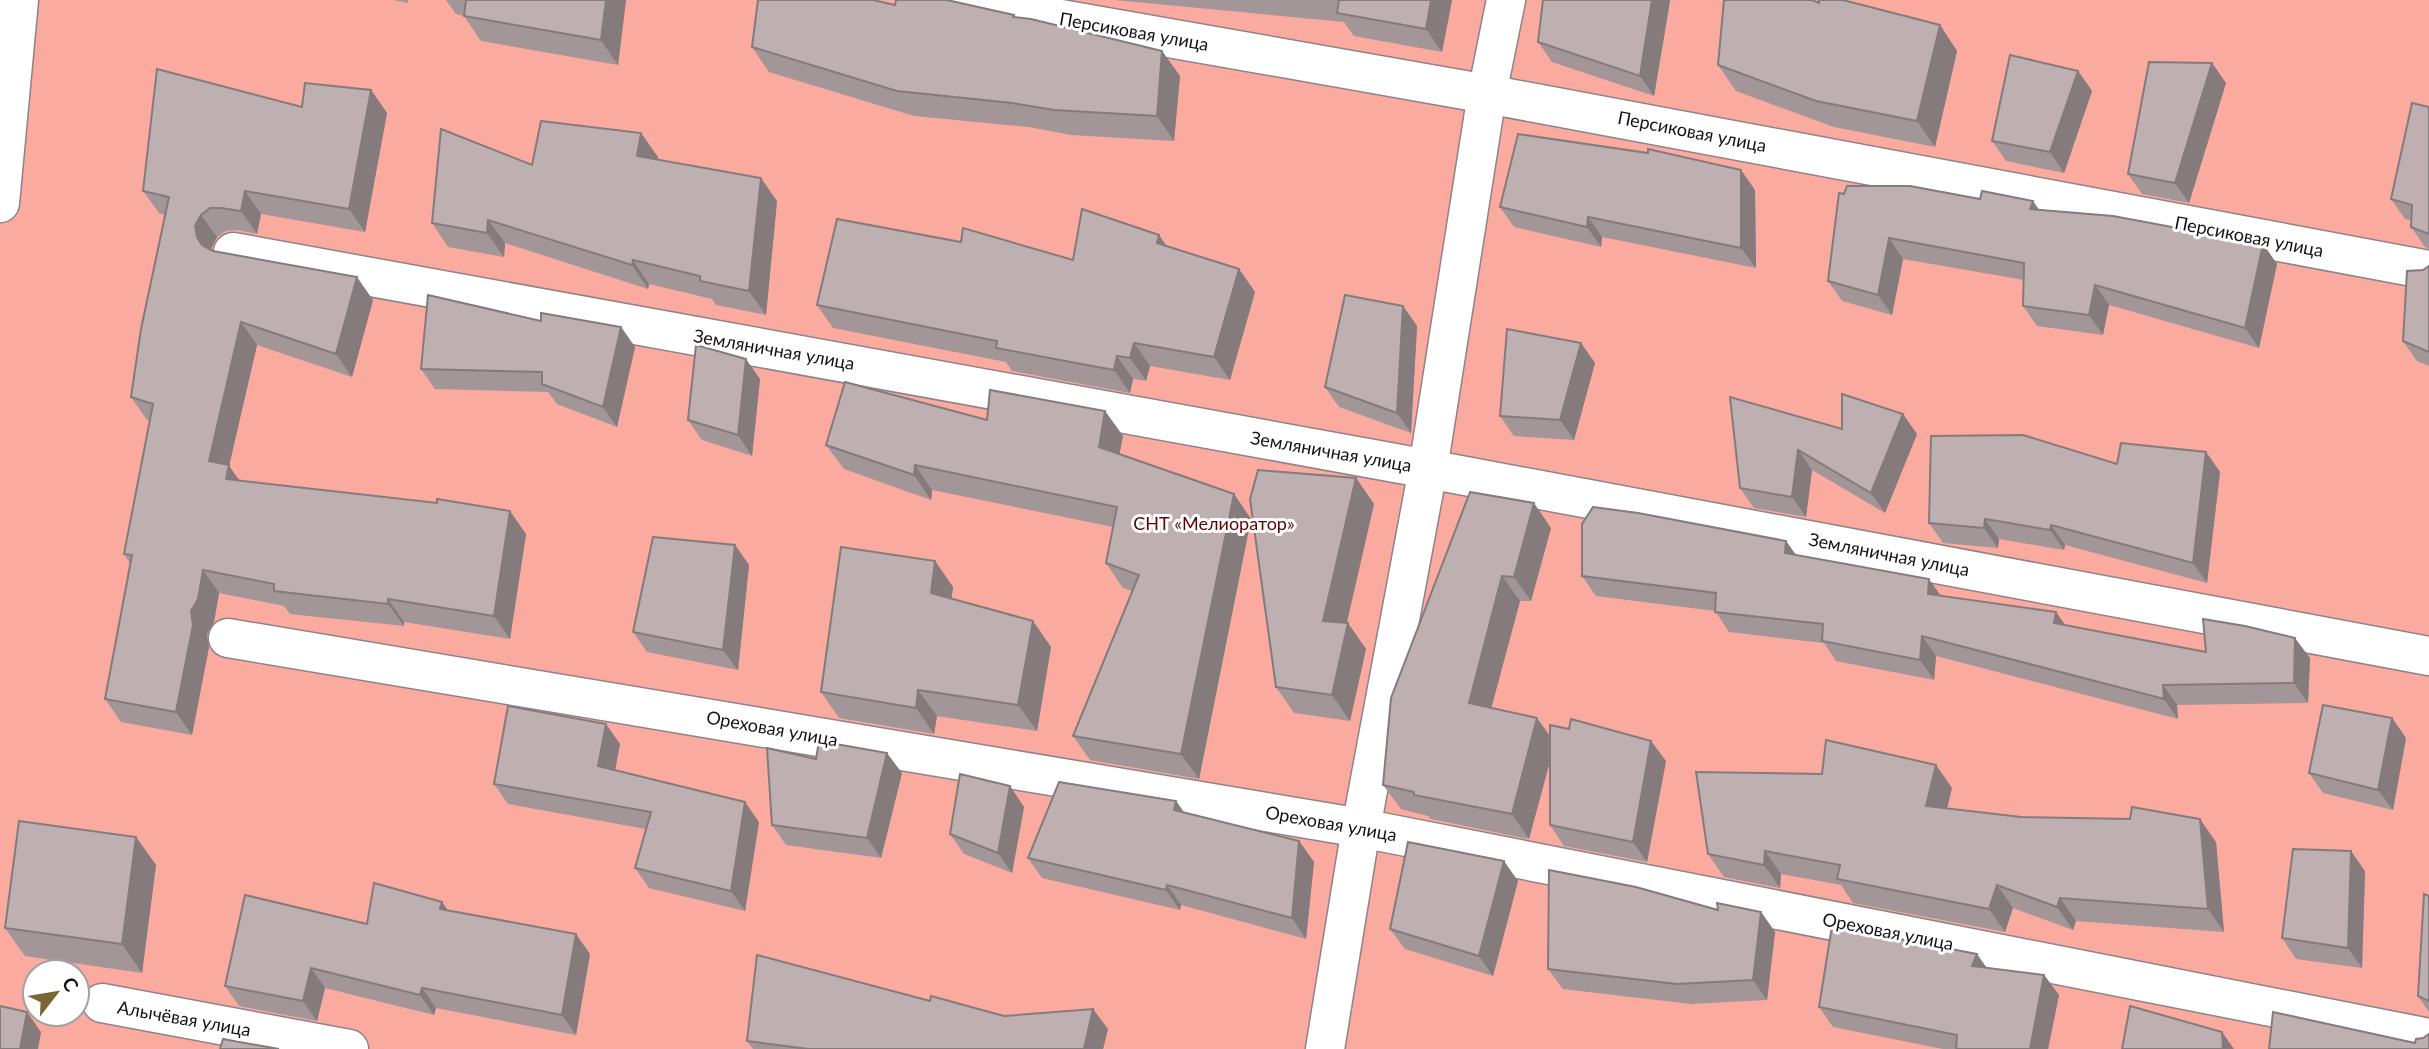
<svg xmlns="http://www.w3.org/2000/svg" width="2429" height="1049" viewBox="0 0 2429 1049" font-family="Lato,sans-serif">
<rect width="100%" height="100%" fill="#faedf3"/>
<path fill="#faaa9f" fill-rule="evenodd" d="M0,0H2429V1049H0ZM35,972H77V1014H35Z"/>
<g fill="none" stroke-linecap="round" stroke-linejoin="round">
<defs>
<g id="minor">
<path d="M953,0L1487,94L2429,270"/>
<path d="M0,203L19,0"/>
<path d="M233,252L1428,469L2429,656"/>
<path d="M228,638L1361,828L2429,1038"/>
<path d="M102,1003L349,1049"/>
<path d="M1325,1049L1361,828L1428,469L1487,94L1506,0"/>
</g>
</defs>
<use href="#minor" stroke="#8f8288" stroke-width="41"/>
<use href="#minor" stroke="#fff" stroke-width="38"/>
</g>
<g fill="#a39698">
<path d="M393,0H408V3Z"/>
<path d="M446,0H626L618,65L481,41L464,16L456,14Z"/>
<path d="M1115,0H1452L1442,52L1354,36L1344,22Z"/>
<path d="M1543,0H1669L1670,1L1654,96L1552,62L1538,42Z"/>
<path d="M1819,3L1940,25L1957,51L1935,147L1834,127L1736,91L1718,65Z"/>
<path d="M895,5L1015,18L1162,51L1180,76L1174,141L1071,135L1029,127L914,116L769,72L752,47Z"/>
<path d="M2078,71L2092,91L2064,173L2006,161L1992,141Z"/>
<path d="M2226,83L2189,203L2142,194L2128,174Z"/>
<path d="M371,90L387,113L365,232L261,214L257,234L237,230L226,231L217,237L211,249L212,250L373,300L352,377L257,345L229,466L239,481L526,534L510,639L404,622V626L290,614L284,606L219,593L214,622L207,634L209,647L192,735L121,722L105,699L130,563L124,554L150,421L147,420L131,397L165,215L159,213L143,191L302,107Z"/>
<path d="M2429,107V249L2425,247L2411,227V220L2405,219L2391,199Z"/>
<path d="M658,157L657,160L777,201L766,315L716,305L712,299L649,284L648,289L505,243L504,257L448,247L432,223L532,165Z"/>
<path d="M1755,190L1756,268L1602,237L1601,247L1514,227L1500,207Z"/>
<path d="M1844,194L2040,210L2263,244L2277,264L2259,348L2109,305L2103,335L2037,326L2023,306L2024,280L1903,259L1892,315L1842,301L1828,281Z"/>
<path d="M961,242L1073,260L1166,246L1239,269L1255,292L1230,380L1150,366L1146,381L1133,379L1130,393L1012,371L1006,362L833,328L817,305Z"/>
<path d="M2429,266V366L2417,361L2403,341L2423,270Z"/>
<path d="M1403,306L1417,326L1411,433L1339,407L1325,387Z"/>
<path d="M541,321L621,327L635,347L617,427L557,404L548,392L435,389L421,369Z"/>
<path d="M1581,343L1595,363L1574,440L1514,436L1500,416Z"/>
<path d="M760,379L752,456L702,440L688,420Z"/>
<path d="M1730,397L1842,429L1917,434L1885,513L1812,470L1806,517L1754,508L1740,488Z"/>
<path d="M1105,411L1123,436L1119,455L1234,494L1251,519L1199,779L1090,760L1073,736L1132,591L1123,588L1106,563L1113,527L932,490L931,500L844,469L826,445L987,420Z"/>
<path d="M2206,452L2220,472L2207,583L2065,545L2064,550L1999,539L1998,548L1943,543L1929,523Z"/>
<path d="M1356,478L1374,504L1347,623L1366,649L1350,721L1294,713L1276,687Z"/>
<path d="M1470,492L1551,528L1531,601H1520L1491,708L1550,736L1666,761L1647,862L1564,846L1550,825V760L1529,839L1431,819L1428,816L1401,809L1383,785Z"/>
<path d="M1786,541L1796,555L1941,596L2056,612L2065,625L2206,652L2310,658L2308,703L2177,705L2178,719L1936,656L1934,680L1836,661L1824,643L1729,632L1715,611L1596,596L1582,576Z"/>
<path d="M735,545L749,565L738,670L647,652L633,632Z"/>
<path d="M935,561L953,587L951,599L1051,647L1037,731L937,716L934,734L839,718L821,692Z"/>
<path d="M2392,718L2406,738L2393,810L2323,793L2309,773Z"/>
<path d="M620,744L615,770L759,822L745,911L649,888L635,868L646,829L508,804L494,784Z"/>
<path d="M816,759L902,773L881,858L786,845L772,825Z"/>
<path d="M1010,786L1024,807L1012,873L964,854L950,834Z"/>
<path d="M1952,788L1947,808L2216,842L2224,932L2076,921L2073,930L2013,908L2005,932L1853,903L1841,885L1781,874L1780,888L1724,877L1708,854Z"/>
<path d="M1176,801L1184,812L1299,841L1314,862L1306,939L1181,905L1180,910L1042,878L1028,858Z"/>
<path d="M136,837L156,865L142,973L25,956L5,928Z"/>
<path d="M2365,871L2362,968L2296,959L2282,938Z"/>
<path d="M1518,881L1493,976L1405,949L1390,929Z"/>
<path d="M2429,896V1012L2418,996Z"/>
<path d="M442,902L447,910L590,954L576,1035L436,1008L434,1015L325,988L317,1021L239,1006L225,986L367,924Z"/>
<path d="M1718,910L1761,912L1775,932L1767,1000L1691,1004L1563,989L1548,969Z"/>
<path d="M1977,954L1986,968L2044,975L2059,995L2048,1049H1943L1833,1027L1819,1007Z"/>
<path d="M930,1001L1004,1016L1108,1029L1103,1049H753L747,1041Z"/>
</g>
<g fill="#857a7c">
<path d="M606,0H626L618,65L601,40Z"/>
<path d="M1431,0H1452L1442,52L1426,29Z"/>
<path d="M1652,0H1669L1670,1L1654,96L1640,76Z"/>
<path d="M1940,25L1957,51L1935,147L1917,121Z"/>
<path d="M1162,51L1180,76L1174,141L1157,116Z"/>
<path d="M2212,63L2226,83L2189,203L2175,183Z"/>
<path d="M2078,71L2092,91L2064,173L2050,152Z"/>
<path d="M371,90L387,113L365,232L349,209Z"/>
<path d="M641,133L658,157L654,180L637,156Z"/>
<path d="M1741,170L1755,190L1756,268L1741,248Z"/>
<path d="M761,178L777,201L766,315L749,291Z"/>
<path d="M245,191L261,214L257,234L241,211Z"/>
<path d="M2033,201L2047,221L2030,209Z"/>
<path d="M201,215L217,237L211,249L213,260L197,237L195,226Z"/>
<path d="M1588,217L1602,237L1601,247L1587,227Z"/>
<path d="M488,220L505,243L504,257L487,233Z"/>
<path d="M1159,235L1175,258L1157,243Z"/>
<path d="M1889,238L1903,259L1892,315L1878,295Z"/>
<path d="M2263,244L2277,264L2259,348L2245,328Z"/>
<path d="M633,260L649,284L648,289L632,265Z"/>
<path d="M1239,269L1255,292L1230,380L1214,357Z"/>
<path d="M357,277L373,300L352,377L336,354Z"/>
<path d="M2095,285L2109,305L2103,335L2089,315Z"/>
<path d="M1403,306L1417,326L1411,433L1397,413Z"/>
<path d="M241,322L257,345L229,466L245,488L242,502L209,461Z"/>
<path d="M621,327L635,347L617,427L603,407Z"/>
<path d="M1134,343L1150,366L1146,381L1130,358Z"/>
<path d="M1581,343L1595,363L1574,440L1560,420Z"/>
<path d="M1117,356L1133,379L1130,393L1114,370Z"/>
<path d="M746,359L760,379L752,456L738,435Z"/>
<path d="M1105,411L1123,436L1116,472L1099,447Z"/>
<path d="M1903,414L1917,434L1885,513L1871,493Z"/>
<path d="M1798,450L1812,470L1806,517L1792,497Z"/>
<path d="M2206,452L2220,472L2207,583L2193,563Z"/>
<path d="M915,465L932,490L931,500L914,475Z"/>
<path d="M1356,478L1374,504L1341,647L1323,621Z"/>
<path d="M1234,494L1251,519L1199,779L1181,754Z"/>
<path d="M1534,503L1551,528L1531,601L1514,577Z"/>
<path d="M510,511L526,534L510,639L494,616Z"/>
<path d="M1985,519L1999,539L1998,548L1984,528Z"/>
<path d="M2051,525L2065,545L2064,550L2050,530Z"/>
<path d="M1786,541L1800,561L1785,553Z"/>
<path d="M735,545L749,565L738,670L723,650Z"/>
<path d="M935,561L953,587L949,619L931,593Z"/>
<path d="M203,570L219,593L214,622L207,634L209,647L192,735L176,712L191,611Z"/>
<path d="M1502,576L1520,601L1486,728L1469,703Z"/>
<path d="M1929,579L1943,599L1928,594Z"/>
<path d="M388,599L404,622V626L388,604Z"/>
<path d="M2056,612L2070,632L2054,623Z"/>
<path d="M1033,621L1051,647L1037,731L1018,705Z"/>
<path d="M1348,623L1366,649L1350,721L1332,695Z"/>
<path d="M1922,636L1936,656L1934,680L1920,660Z"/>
<path d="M2295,638L2310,658L2308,703L2294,683Z"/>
<path d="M2163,685L2177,705L2178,719L2164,699Z"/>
<path d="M918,690L937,716L934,734L916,708Z"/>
<path d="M1537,718L1555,743L1529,839L1512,814Z"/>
<path d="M2392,718L2406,738L2393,810L2378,790Z"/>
<path d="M606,724L620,744L612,786L598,766Z"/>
<path d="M1651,741L1666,761L1647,862L1633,842Z"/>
<path d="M887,753L902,773L881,858L867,838Z"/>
<path d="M1936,765L1952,788L1942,829L1926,806Z"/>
<path d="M1010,786L1024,807L1012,873L998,853Z"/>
<path d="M1176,801L1190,822L1174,810Z"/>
<path d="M745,802L759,822L745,911L731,891Z"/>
<path d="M2200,819L2216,842L2224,932L2208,909Z"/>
<path d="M136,837L156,865L142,973L122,944Z"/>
<path d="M1299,841L1314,862L1306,939L1292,918Z"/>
<path d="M1765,851L1781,874L1780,888L1764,865Z"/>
<path d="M2351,851L2365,871L2362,968L2348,948Z"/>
<path d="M1504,861L1518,881L1493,976L1479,956Z"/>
<path d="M1167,885L1181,905L1180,910L1166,890Z"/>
<path d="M1997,885L2013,908L2005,932L1989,909Z"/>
<path d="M2060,898L2076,921L2073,930L2057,907Z"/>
<path d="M442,902L456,922L440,909Z"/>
<path d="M1761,912L1775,932L1767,1000L1753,980Z"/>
<path d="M576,934L590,954L576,1035L562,1015Z"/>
<path d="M1977,954L1991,974L1972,966Z"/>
<path d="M311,968L325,988L317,1021L303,1001Z"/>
<path d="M2044,975L2059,995L2048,1049H2030Z"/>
<path d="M422,988L436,1008L434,1015L420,995Z"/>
<path d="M1093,1009L1108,1029L1103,1049H1084Z"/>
<path d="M27,1012L41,1032L38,1049H20Z"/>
<path d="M2222,1032L2234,1049H2223Z"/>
</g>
<g fill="#beafb1" stroke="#857a7c" stroke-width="2">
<path d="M466,0H606L601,40L464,16Z"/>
<path d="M758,0H873L895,5L896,0H947L1014,15L1013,17L1031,19L1162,51L1157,116L1054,110L1012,103L897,91L752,47Z"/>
<path d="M1339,0H1431L1426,29L1337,13Z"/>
<path d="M1543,0H1652L1640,76L1538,42Z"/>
<path d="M1724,0H1812L1819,3V0H1843L1940,25L1917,121L1816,101L1718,65Z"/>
<path d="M2010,55L2078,71L2050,152L1992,141Z"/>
<path d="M2149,62L2212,63L2175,183L2128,174Z"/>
<path d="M157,69L302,107L305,83L371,90L349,209L245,191L241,211L221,208H210L201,215L195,226L197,237L202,245L213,251L357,277L336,354L241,322L209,461L229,465L226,479L437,503V499L510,511L494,616L388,599V604L274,591V584L203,570L198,599L191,611L193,625L176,712L105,699L132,555L124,554L153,404L131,397L141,329L169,197L143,191Z"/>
<path d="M2412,103L2429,107V234L2411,227L2412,205L2391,199Z"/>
<path d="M541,121L641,133L637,156L761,178L749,291L700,281V276L633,260L632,265L488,220L487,233L432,223L441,129L532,165Z"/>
<path d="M1518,134L1648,153V149L1741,170V248L1588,217L1587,227L1500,207Z"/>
<path d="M1847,186H1910L1980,199L1982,191L2033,201L2030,209L2113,216L2263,244L2245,328L2095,285L2089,315L2023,306L2024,263L1889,238L1878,295L1828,281L1839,193L1844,194Z"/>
<path d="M1082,209L1159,235L1157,243L1239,269L1214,357L1134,343L1130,358L1117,356L1114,370L996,348L997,341L817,305L837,219L961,242L963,228L1073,260Z"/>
<path d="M2429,266V352L2403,341L2407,271L2423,270Z"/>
<path d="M428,295L541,321V313L621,327L603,407L542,384V372L421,369Z"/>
<path d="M1345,295L1403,306L1397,413L1325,387Z"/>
<path d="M1507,329L1581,343L1560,420L1500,416Z"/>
<path d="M696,345L746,359L738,435L688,420Z"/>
<path d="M845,382L987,420L990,390L1105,411L1099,447L1234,494L1181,754L1073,736L1139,575L1106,563L1117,507L915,465L914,475L826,445Z"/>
<path d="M1842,394L1903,414L1871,493L1798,450L1792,497L1740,488L1730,397L1842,429Z"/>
<path d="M2023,435L2117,464L2121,443L2206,452L2193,563L2051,525L2050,530L1985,519L1984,528L1929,523L1931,436Z"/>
<path d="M1258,470L1356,478L1323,621L1348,623L1332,695L1276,687L1250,499Z"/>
<path d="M1470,492L1534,503L1514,577L1502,576L1469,703L1537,718L1512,814L1414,795V792L1383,785L1391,698Z"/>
<path d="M1593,507L1638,513L1786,541L1785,553L1929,579L1928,594L2056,612L2054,623L2206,652L2203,619L2245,626L2295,638L2294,683L2163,685L2164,699L1922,636L1920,660L1822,641L1823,624L1715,612L1716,593L1582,576V524Z"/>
<path d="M653,537L735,545L723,650L633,632Z"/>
<path d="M841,547L935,561L931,593L1033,621L1018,705L918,690L916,708L821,692Z"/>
<path d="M2323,705L2392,718L2378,790L2309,773Z"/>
<path d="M508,706L606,724L598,766L745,802L731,891L635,868L651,812L494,784Z"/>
<path d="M1571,719L1651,741L1633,842L1550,825V725L1569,729Z"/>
<path d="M1826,740L1936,765L1926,806L2021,817L2130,819L2132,807L2200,819L2208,909L2060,898L2057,907L1997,885L1989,909L1837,879L1840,865L1765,851L1764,865L1708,854L1696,772L1822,774Z"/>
<path d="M819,741L887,753L867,838L772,825L767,748L816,759Z"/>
<path d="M960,774L1010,786L998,853L950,834Z"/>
<path d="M1059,782L1176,801L1174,810L1299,841L1292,918L1167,885L1166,890L1028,858Z"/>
<path d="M19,821L136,837L122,944L5,928Z"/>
<path d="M1408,842L1504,861L1479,956L1390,929Z"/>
<path d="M2293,849L2351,851L2348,948L2282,938Z"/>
<path d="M1549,870L1636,887L1718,910L1717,903L1761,912L1753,980L1677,984L1548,969Z"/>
<path d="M374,883L442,902L440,909L576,934L562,1015L422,988L420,995L311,968L303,1001L225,986L245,895L367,924Z"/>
<path d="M2424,894L2429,896V1001L2418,996Z"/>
<path d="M1832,926L1977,954L1972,966L2044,975L2030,1049H1956L1957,1035L1819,1007Z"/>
<path d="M757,955L930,1001L931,996L1004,1016L1093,1009L1084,1049H808L747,1041Z"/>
<path d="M0,1006L27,1012L20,1049H0Z"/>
<path d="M2130,1006L2222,1032L2223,1049H2122Z"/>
<path d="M2273,1012L2415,1043L2416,1039L2423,1038L2429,1034V1049H2269Z"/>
<path d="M223,1039L279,1049H220Z"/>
</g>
<g text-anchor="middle" stroke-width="6" stroke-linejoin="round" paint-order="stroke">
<g font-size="18" fill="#161214" stroke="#fff">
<text transform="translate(1134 32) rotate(10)" y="6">Персиковая улица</text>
<text transform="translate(1692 132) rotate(11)" y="6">Персиковая улица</text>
<text transform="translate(2249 237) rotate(11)" y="6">Персиковая улица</text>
<text transform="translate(774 350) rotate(10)" y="6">Земляничная улица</text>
<text transform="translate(1331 452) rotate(10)" y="6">Земляничная улица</text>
<text transform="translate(1889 555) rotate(11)" y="6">Земляничная улица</text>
<text transform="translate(772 729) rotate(10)" y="6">Ореховая улица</text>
<text transform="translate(1331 824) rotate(10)" y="6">Ореховая улица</text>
<text transform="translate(1888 932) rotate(11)" y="6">Ореховая улица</text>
<text transform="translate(184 1019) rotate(10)" y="6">Алычёвая улица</text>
</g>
<g font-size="18" fill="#5e0203" stroke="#fff">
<text x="1214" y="530">СНТ «Мелиоратор»</text>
</g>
</g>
<g transform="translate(56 993) rotate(59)"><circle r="33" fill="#ffffff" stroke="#a2a0a1" stroke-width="2"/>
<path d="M0-5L12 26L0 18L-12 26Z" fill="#786735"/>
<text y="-10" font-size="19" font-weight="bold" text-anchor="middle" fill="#161214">С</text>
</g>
</svg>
